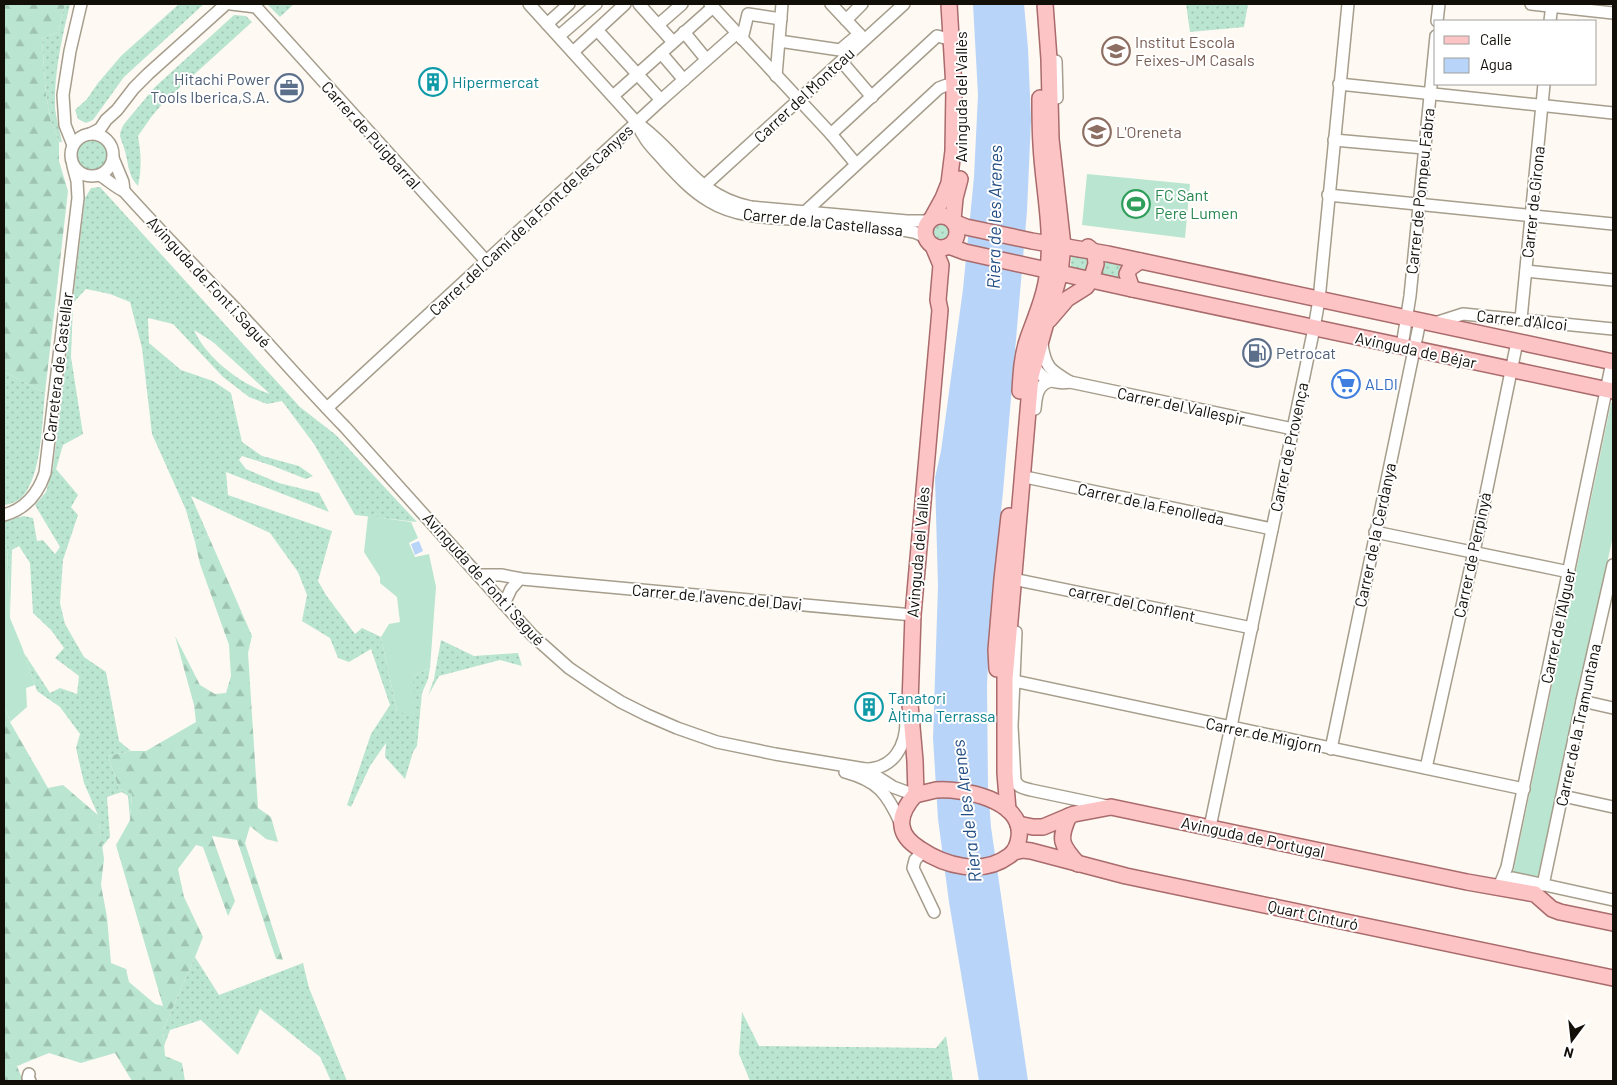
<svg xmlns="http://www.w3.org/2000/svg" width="1617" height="1085" viewBox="0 0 1617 1085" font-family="Barlow,sans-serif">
<defs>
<pattern id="grass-dots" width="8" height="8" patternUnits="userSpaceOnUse" patternTransform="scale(1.25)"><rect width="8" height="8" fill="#bae5d0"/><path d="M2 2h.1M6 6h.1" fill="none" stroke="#9fc3b1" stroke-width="1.8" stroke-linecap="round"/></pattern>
<pattern id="forest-firs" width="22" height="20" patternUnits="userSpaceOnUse" patternTransform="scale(1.25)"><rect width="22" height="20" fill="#bae5d0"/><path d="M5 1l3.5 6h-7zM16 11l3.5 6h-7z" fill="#9fc3b1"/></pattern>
</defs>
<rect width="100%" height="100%" fill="#fefaf3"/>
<g fill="url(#grass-dots)" fill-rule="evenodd">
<path d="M65,4H70C62,38 54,72 55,107C56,119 60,131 62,142H59L51,121L46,95L42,39L58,32Z"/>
<path d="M179,4H204L124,77L93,120L86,123L78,119L75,110L87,99L98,83L121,56Z"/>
<path d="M267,4H294L280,17Z"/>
<path d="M1186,4H1248L1244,27L1190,32Z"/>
<path d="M234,15L246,16L252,22L165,101L152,116L138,136C141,153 142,169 138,186C127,175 129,162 124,148C123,144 121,140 120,136C120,131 122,128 124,124L155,87Z"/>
<circle cx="92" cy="155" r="16"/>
<path d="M100,187L300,407L336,435L417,522L355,515L314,444L282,401L267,404L249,397L223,377L173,324L148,318L149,343L181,370L213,381L231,393L242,442L262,456L299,466L313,476L306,479L273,466L242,456L239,460L246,469L279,483L319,493L329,512L226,472L228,495L332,531L318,581L326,595L355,634L362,628L381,637L397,712L413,676L430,668L428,679L422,693L417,746L413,752L405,779L385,757L386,743L370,766L351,807L347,805L371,734L390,705L371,649L349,662L338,658L330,638L302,621L307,595L298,572L270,533L191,496L208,535L195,542L186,510L152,434L142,348L130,302L110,294L86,289L73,303L71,357L83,434L63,445L56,469L78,495L71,507L78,515L63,560L60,603L65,624L84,657L106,672L119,741L131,751L108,756L119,789L132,794L130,820L128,796L122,792L107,797L110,837L102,847L98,815L84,783L76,748L80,734L60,707L37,691L24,653L50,693L60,688L77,694L79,676L55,658L64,648L51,630L33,613L30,563L19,546L12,550L10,618L7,547L4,545V521L24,516L33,518L37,541L43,540L55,554L60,547L35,505L46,492L53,468L85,198L91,188ZM194,330L213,342L270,394C241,384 207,359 194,330Z"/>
<circle cx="941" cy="231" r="12"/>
<path d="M1072,253L1086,255L1091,260L1087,273L1070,271Z"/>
<path d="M1102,259L1129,264L1124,284L1097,277Z"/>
<path d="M4,372L45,393C42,421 42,468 26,492C21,500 13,504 4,505Z"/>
<path d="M441,640L474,656L518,653L522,666L500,660L439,676L428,696L434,679Z"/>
<path d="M195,957L219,995L303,963L309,988L347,1081H331L320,1057L260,1009L238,1055L201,1020L170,1030L164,1046L163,1030Z"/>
<path d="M742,1012L759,1046L936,1048L946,1036L953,1081H750L739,1054Z"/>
</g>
<g fill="url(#forest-firs)">
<path d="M4,4H65L58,32L42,39L46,95L51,121L59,142V161L68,191L45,393L4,372Z"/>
<path d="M208,535L252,636L248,653L258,808L271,817L278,842L266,839L250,826L245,843L283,960L276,959L237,840L212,836L235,901L228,916L203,847L196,845L178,869L184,897L203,937L195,957L163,1030L165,1056L182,1063L185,1081H132L115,1053L81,1063L49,1053L17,1066L23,1081H4V704L10,722L48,788L63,785L98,815L104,859L101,885L107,917L111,963L126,969L129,982L155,1004L163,1006L116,845L130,820L132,794L119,789L108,756L131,751H146L196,722L194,705L175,636L200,685L215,694L226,693L231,676L229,645L200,564L195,542Z"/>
</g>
<g fill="#bae5d0">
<path d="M1087,174L1190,184L1185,238L1082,225Z"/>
<path d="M1611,403L1613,404V536L1539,879L1513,873Z"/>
<path d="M368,516L411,522L418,538L409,543L415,557L429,554L436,587L430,668L413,676L414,715L397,712L381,637L389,624L400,622L397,597L380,583V577L364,552Z"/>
<path d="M4,545L7,547L10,618L22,647L35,685L26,688L27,707L10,722L4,704Z"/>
</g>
<g fill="#b8d4f8">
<path d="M973,4H1024L1028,48L1031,120L1027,211L1003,492L991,607L987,685L988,788L991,827L1028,1081H979L949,902L938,819L933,738L938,586L935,478L941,451L963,289L974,177L978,95Z"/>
<path d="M419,541L423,551L415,555L411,544Z"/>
</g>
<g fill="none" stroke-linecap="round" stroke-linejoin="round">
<defs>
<g id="minor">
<path d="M231,4L256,7L487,262"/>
<path d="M529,4L637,123C679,152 695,196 751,207L907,221H929"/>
<path d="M639,4L673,42"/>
<path d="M710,4L831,134L856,164"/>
<path d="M831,4L864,39"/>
<path d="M1531,4L1613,13"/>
<path d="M846,20L862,4"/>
<path d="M1437,21L1439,4"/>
<path d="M1550,21L1552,4"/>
<path d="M547,24L569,4"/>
<path d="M658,25L682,4"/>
<path d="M597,30L661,100"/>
<path d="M684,32L706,59"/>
<path d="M559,36L596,4"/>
<path d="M742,39L748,14L781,19"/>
<path d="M779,41L840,50L859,34"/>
<path d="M573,52L625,4"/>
<path d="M661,53L684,80"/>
<path d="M1056,61L1057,98"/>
<path d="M842,62L872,97"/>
<path d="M776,76L782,4"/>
<path d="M1339,84L1613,113"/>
<path d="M613,96L713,7"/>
<path d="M637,123C644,141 654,149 666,163C679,177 692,191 709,201C738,219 776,218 809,220"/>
<circle cx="92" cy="155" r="21"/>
<path d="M90,134L100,129L106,120L117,110L134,88L148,74L226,4"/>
<path d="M831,134L937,36L945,38"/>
<path d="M1334,140L1424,148"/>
<path d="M73,145L65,125L63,95L70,51L81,4"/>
<path d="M113,158L123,182L124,191"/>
<path d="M100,175C108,180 115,187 124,191C159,230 195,267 231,304C270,345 306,387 345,427L532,635L569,668L597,687L621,702L647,715L677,728L717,742L775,754L865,769C894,769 906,746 906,721"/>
<path d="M704,186L904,4"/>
<path d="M1328,195L1613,224"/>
<path d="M805,212L939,88L947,85"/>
<path d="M880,226L914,232L926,237"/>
<path d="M1526,271L1613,280"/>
<path d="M1521,319L1544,84"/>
<path d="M1435,323L1463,314L1613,329"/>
<path d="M1042,344C1045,367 1050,370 1070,382"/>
<path d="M1402,346L1410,296L1436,36"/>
<path d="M1033,360C1036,377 1053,385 1070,382L1293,429"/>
<path d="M327,408L661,100L737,33"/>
<path d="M1035,409C1036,397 1037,384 1051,381"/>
<path d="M1030,478L1272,529"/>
<path d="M4,515C26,509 38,494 45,473L78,198L77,181L73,166"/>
<path d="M1375,532L1569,572"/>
<path d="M478,575H501L522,579L913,615"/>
<path d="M1013,579L1252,628"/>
<path d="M504,604L511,589L517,582"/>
<path d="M1016,632L1012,726L1015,780C1018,788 1024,788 1031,790L1107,806"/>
<path d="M1005,679L1524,789"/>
<path d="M1582,701L1613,708"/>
<path d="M1331,749L1420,321"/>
<path d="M1426,768L1474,552L1517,342"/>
<path d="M865,769L893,787L915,795"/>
<path d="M845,772C878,781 887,793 901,824"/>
<path d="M1563,796L1613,807"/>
<path d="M1210,827L1314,328L1319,300L1348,4"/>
<path d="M923,851L915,860L913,868L934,912"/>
<path d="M1501,882L1513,878L1613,900"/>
<path d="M1543,885L1582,701L1613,565"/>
<path d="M1496,888L1501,882L1507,867L1612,362"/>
<path d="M29,1074L28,1078L30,1081"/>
</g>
<g id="major">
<circle cx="941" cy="232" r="16"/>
<path d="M932,218L943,198L949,183L953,151L954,88L949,4"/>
<path d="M953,220L955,198L960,179"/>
<path d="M956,223L966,227L1032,241L1108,254L1613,362"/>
<path d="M949,246L965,252L1132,289L1613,391"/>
<path d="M1132,289L1127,274L1130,268L1140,261"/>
<path d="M1049,320L1067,299L1086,287L1091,280L1096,264L1095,253L1088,247"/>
<path d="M1020,391C1021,373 1022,355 1028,338C1036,316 1046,293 1048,269C1053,227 1043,186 1041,144C1040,129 1040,113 1040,98"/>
<path d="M997,669L996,650L1002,579L1009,516"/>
<path d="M936,790C963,788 1024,800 1019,837C1018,845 1016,851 1009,856C982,876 945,866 920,849C912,844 903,836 902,826C900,815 908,803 915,795Z"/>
<path d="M916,795L915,761L910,704L913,615L940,310L938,300L941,265L933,246"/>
<path d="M1008,810L1005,773V679L1031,376L1060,273L1063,246L1051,139L1049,59L1045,4"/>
<path d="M1069,816C1058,840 1061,845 1078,864"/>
<path d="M1018,824L1033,827H1043L1074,814L1111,807L1467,882L1535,894L1552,909L1560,912L1613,923"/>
<path d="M1014,852L1023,850L1031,851L1126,876L1613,978"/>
</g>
</defs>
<use href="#minor" stroke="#a69d8c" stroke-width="14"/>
<use href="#major" stroke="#a96b6b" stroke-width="18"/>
<use href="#minor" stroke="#fff" stroke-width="11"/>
<use href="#major" stroke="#fdc4c6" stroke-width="15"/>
</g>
<defs>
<symbol id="school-ring" viewBox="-11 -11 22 22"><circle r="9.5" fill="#fff" stroke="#8d6e63" stroke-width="1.5"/><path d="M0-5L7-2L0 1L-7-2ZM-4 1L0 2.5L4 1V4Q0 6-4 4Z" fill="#8d6e63"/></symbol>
<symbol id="building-ring" viewBox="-11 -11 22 22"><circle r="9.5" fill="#fff" stroke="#0f9aa8" stroke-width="1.5"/><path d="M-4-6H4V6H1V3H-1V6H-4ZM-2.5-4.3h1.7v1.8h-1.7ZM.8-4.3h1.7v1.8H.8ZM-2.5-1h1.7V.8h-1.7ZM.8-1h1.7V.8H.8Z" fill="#0f9aa8"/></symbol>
<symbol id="office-ring" viewBox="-11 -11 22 22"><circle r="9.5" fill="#fff" stroke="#5c6f8a" stroke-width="1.5"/><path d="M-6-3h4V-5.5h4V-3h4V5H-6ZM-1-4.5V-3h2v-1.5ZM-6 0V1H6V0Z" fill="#5c6f8a"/></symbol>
<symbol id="stadium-ring" viewBox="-11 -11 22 22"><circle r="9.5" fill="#fff" stroke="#2e9e5b" stroke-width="1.5"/><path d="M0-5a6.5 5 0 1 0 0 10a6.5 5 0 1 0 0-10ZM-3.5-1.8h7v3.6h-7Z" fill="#2e9e5b"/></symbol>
<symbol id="fuel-ring" viewBox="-11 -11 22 22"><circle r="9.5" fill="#fff" stroke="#5c6f8a" stroke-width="1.5"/><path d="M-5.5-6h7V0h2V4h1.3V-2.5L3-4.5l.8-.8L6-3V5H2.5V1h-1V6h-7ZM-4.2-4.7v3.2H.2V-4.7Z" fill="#5c6f8a"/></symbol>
<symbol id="supermarket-ring" viewBox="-11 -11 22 22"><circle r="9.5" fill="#fff" stroke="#3f7fe0" stroke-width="1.5"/><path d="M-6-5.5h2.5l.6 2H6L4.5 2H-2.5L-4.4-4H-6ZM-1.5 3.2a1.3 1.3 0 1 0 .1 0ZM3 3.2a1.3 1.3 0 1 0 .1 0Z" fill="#3f7fe0"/></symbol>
</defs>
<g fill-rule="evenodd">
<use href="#school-ring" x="1100" y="35" width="32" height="32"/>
<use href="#building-ring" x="417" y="66" width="32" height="32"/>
<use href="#office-ring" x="273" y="72" width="32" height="32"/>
<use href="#school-ring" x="1081" y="116" width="32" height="32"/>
<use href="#stadium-ring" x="1120" y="188" width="32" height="32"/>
<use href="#fuel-ring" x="1241" y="337" width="32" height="32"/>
<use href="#supermarket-ring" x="1330" y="368" width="32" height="32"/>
<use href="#building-ring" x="853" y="691" width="32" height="32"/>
</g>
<g text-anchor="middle" stroke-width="4" stroke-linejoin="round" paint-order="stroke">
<g font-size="16" fill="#785e54" stroke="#fff" text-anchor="start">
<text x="1135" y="48">Institut Escola<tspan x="1135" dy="18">Feixes-JM Casals</tspan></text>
<text x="1116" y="138">L'Oreneta</text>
</g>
<g font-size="16" fill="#4e5e75" stroke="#fff" text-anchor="end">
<text x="270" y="85">Hitachi Power<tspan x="270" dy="18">Tools Iberica,S.A.</tspan></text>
<text x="1276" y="359" text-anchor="start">Petrocat</text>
</g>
<g font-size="16" fill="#0d838f" stroke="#fff" text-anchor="start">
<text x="452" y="88">Hipermercat</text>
<text x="888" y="704">Tanatori<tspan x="888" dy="18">Àltima Terrassa</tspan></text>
</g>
<g font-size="16" fill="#120f09" stroke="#fff">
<text transform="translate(804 95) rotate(-43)" y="6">Carrer del Montcau</text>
<text transform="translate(961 97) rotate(-90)" y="6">Avinguda del Vallès</text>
<text transform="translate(371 135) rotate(48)" y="6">Carrer de Puigbarral</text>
<text transform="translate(1420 191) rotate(-84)" y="6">Carrer de Pompeu Fabra</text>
<text transform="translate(1533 202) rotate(-84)" y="6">Carrer de Girona</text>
<text transform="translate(531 220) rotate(-43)" y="6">Carrer del Camí de la Font de les Canyes</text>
<text transform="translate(823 222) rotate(6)" y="6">Carrer de la Castellassa</text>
<text transform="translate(209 282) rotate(47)" y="6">Avinguda de Font i Sagué</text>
<text transform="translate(1522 320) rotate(6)" y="6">Carrer d'Alcoi</text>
<text transform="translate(1416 350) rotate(12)" y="6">Avinguda de Béjar</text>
<text transform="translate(58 367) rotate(-83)" y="6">Carretera de Castellar</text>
<text transform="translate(1181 406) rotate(12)" y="6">Carrer del Vallespir</text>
<text transform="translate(1289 447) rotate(-78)" y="6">Carrer de Provença</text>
<text transform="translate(1151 504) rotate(12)" y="6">Carrer de la Fenolleda</text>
<text transform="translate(1375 535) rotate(-78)" y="6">Carrer de la Cerdanya</text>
<text transform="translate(918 552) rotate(-85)" y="6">Avinguda del Vallès</text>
<text transform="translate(1472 555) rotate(-78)" y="6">Carrer de Perpinyà</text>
<text transform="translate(484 579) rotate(48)" y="6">Avinguda de Font i Sagué</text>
<text transform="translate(717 597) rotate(5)" y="6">Carrer de l'avenc del Davi</text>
<text transform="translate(1132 603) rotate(12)" y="6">carrer del Conflent</text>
<text transform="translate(1558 626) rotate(-78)" y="6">Carrer de l'Alguer</text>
<text transform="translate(1578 725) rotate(-78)" y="6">Carrer de la Tramuntana</text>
<text transform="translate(1264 735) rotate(12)" y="6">Carrer de Migjorn</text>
<text transform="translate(1253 837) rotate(12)" y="6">Avinguda de Portugal</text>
<text transform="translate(1313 915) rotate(12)" y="6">Quart Cinturó</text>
</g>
<g font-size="16" fill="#27864d" stroke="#fff" text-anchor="start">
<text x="1155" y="201">FC Sant<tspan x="1155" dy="18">Pere Lumen</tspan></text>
</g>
<g font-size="16" fill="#366cbe" stroke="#fff" text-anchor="start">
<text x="1365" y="390">ALDI</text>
</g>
<g font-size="18" font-style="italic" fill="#234e84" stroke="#fff">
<text transform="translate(995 217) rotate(-89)" y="6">Riera de les Arenes</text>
<text transform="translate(967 811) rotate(-97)" y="6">Riera de les Arenes</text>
</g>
</g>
<rect width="1617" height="1085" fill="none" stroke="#120f09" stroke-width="10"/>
<rect x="1434" y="20" width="162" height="65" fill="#ffffff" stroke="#a09f9d"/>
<rect x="1444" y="36" width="25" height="8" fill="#fdc4c6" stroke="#a09f9d"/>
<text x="1480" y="45" font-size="15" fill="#120f09">Calle</text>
<rect x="1444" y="58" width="25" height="15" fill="#b8d4f8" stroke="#a09f9d"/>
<text x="1480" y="70" font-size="15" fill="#120f09">Agua</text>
<g transform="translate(1572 1040) rotate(195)" stroke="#ffffff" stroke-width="4" paint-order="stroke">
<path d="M0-4L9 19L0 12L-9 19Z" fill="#120f09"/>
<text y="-8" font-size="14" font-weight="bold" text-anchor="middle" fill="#120f09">N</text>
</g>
</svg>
